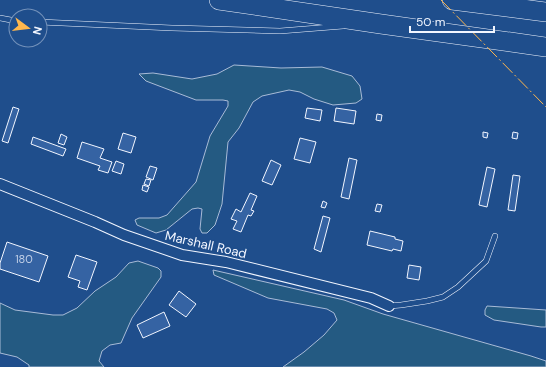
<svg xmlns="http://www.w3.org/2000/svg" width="546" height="367" viewBox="0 0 546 367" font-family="'DM Sans',sans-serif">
<rect width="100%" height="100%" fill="#1f4e8c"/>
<g fill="#245a82" stroke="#a8bbd7">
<path d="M234,65L281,68L322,67L352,76L360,86L362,99L356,103L333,105L314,99L300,92L289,90L262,96L253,102L239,128L228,142L222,204L215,225L207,233H202L200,229L202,209L198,208L192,209L166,230L156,233L137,225L135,220L139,218H159L167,215L196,182L210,136L228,106V101L223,100H196L146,81L139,74L153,73L192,79L217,74Z"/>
<path d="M138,261L158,268L161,271V277L132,318L121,343L110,345L102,351L99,361L104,367H29V365L17,357L0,353V303L15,310L53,315H63L77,308L95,291L116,277L129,263Z"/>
<path d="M213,270L344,300L383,314L531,356L546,361V367H283L304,352L324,335L337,320L334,313L327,309L268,298L214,275Z"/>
<path d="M487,306L546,310V327H541L494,320L485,315V310Z"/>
</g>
<g fill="#3563a3" stroke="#f2f6ff">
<path d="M13,107L19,109L8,143L2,141Z"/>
<path d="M307,108L322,110L320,121L305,118Z"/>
<path d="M336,108L356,111L354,124L334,121Z"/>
<path d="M377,114L382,115L381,121L376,120Z"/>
<path d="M483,132L488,133L487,138L483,137Z"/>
<path d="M513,132L518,133L517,139L512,138Z"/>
<path d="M123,133L136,137L131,153L118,149Z"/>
<path d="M61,134L67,137L64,145L58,143Z"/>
<path d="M33,137L66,149L63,156L31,144Z"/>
<path d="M300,138L316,142L310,163L294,159Z"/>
<path d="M82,142L104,149L100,158L112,162L108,173L98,170L100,166L77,158Z"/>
<path d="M349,158L357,160L349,199L341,197Z"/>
<path d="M271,160L281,165L272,185L262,181Z"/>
<path d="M116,161L124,164L121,174L112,171Z"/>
<path d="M150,166L157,168L153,180L146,177Z"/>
<path d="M487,167L495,169L487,207L479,205Z"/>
<path d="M513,175L520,176L515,211L508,210Z"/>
<path d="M146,179L151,180L149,186L144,184Z"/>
<path d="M143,185L149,187L147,192L142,190Z"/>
<path d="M250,193L257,196L251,210L254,211L251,216L248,215L241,232L233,229L237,221L231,219L236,209L241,212Z"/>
<path d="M323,201L327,203L325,208L321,207Z"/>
<path d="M377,204L382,205L380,212L375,211Z"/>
<path d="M323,216L330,218L321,252L314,249Z"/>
<path d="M370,231L395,237V239L403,241L401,251L393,249L392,251L367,245Z"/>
<path d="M7,242L48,256L39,282L0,269V263Z"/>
<path d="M76,255L97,262L87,290L78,287L80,281L68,277Z"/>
<path d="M409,265L421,267L419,280L407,278Z"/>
<path d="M179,291L196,304L186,317L169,305Z"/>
<path d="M164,312L170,326L143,338L137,325Z"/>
</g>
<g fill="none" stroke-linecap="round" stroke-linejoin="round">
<defs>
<g id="service">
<path d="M0,18L16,21"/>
<path d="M40,22L172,28L280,31L343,26"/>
<path d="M389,306L401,305L427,301L443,297L458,287L486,261L495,236"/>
</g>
<path id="minor" d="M0,184L95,222L124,235L182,255L226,262L371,298L389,306"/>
<g id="motorway">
<path d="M219,0L381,24L546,47"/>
<path d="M452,0L546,12"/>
</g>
</defs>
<use href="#service" stroke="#f2f6ff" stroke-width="6"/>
<use href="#minor" stroke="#f2f6ff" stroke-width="12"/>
<use href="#motorway" stroke="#f2f6ff" stroke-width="20"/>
<use href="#service" stroke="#1f4e8c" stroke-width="5"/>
<use href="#minor" stroke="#1f4e8c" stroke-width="10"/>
<use href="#motorway" stroke="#1f4e8c" stroke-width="19"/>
<path stroke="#ffb74d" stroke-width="1" stroke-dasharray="14 3 2 3" stroke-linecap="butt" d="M441,0L546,107"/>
</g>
<g text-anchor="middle" stroke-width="3" stroke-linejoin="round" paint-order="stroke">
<g font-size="11" fill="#c3d1e8">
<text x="24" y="263">180</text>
</g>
<g font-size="13" fill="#f2f6ff" stroke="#1f4e8c">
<text transform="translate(206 244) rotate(13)" y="5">Marshall Road</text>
</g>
</g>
<g transform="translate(28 28) rotate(105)"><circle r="19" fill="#1f4e8c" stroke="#7391ba"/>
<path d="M0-3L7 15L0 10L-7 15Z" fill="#ffb74d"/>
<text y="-6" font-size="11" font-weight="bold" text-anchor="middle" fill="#f2f6ff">N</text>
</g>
<path d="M410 26v6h84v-6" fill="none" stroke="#f2f6ff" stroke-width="2"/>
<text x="416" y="26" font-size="12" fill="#f2f6ff" stroke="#1f4e8c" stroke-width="3" paint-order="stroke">50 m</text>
</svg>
